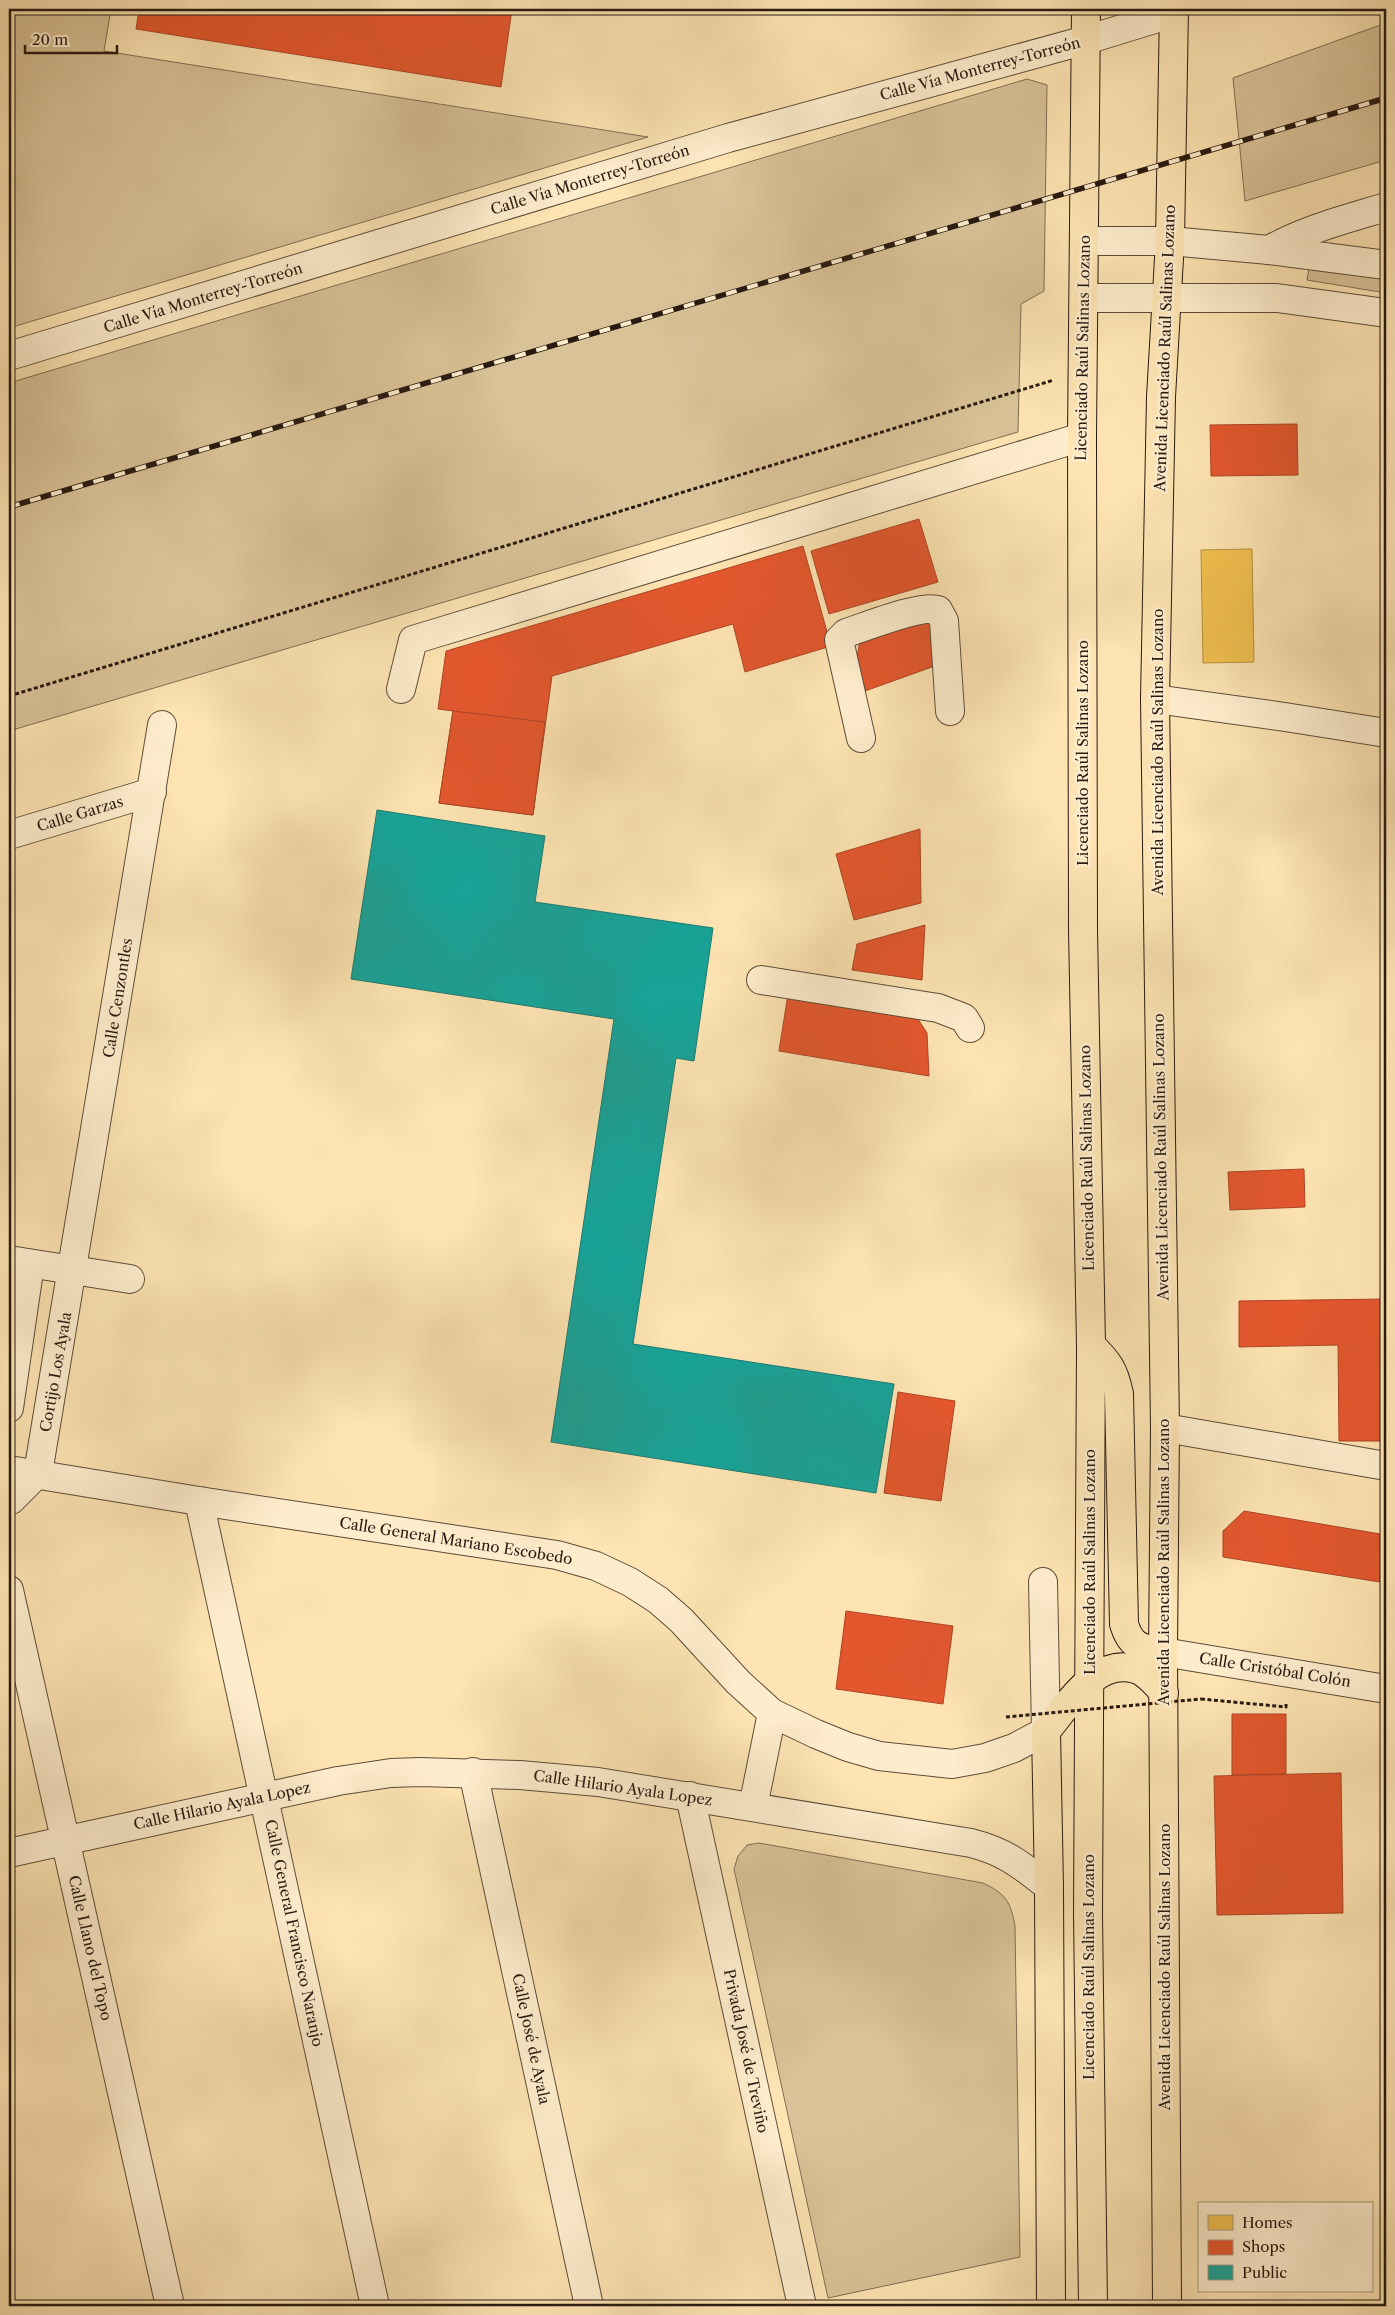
<svg xmlns="http://www.w3.org/2000/svg" width="1395" height="2315" viewBox="0 0 1395 2315" font-family="'Libre Caslon Text',serif">
<rect width="100%" height="100%" fill="#fde4b2"/>
<filter id="stains"><feTurbulence type="fractalNoise" baseFrequency=".004" numOctaves="4"/><feColorMatrix values="0 0 0 0 .2 0 0 0 0 .09 0 0 0 0 .02 0 0 0 .5 -.17"/></filter>
<radialGradient id="worn" r=".72"><stop offset=".6" stop-color="#630" stop-opacity="0"/><stop offset="1" stop-color="#630" stop-opacity=".3"/></radialGradient>
<g fill="#d9c297" stroke="#806e54">
<path d="M9,9H111L104,51L648,137L9,328Z"/>
<path d="M1386,23V160L1245,201L1233,78Z"/>
<path d="M1027,79L1047,85L1044,291L1021,304L1018,432L9,731V383Z"/>
<path d="M1309,268L1386,279V293L1307,280Z"/>
<path d="M759,1843L983,1883C1005,1893 1011,1902 1015,1926L1020,2257L828,2298L734,1869L738,1856L747,1845Z"/>
</g>
<path fill="#f2c14e" stroke="#b58f3c" d="M1252,549L1254,662L1203,663L1201,550Z"/>
<g fill="#e4572e" stroke="#ac4525">
<path d="M139,9H512L501,87L136,29Z"/>
<path d="M1297,424L1298,475L1211,476L1210,425Z"/>
<path d="M919,519L938,582L829,614L811,551Z"/>
<path d="M803,546L831,646L745,672L733,624L552,676L533,815L439,803L453,711L438,709L446,651Z"/>
<path d="M932,619V667L865,691L856,663L860,640Z"/>
<path d="M453,711L545,722L533,815L439,803Z"/>
<path d="M920,829L921,903L854,920L836,854Z"/>
<path d="M925,925L922,980L852,970L857,944Z"/>
<path d="M788,994L916,1016L927,1033L929,1076L779,1051Z"/>
<path d="M1304,1169L1305,1207L1230,1210L1228,1172Z"/>
<path d="M1386,1299V1441H1339L1338,1345L1239,1347V1301Z"/>
<path d="M898,1392L955,1401L941,1501L884,1493Z"/>
<path d="M1244,1511L1386,1535V1583L1223,1557V1531Z"/>
<path d="M846,1611L953,1626L943,1704L836,1689Z"/>
<path d="M1232,1714H1286V1774L1232,1775Z"/>
<path d="M1341,1773L1343,1913L1217,1915L1214,1776Z"/>
</g>
<path fill="#17a398" stroke="#1c7a70" d="M377,810L545,836L535,902L713,928L694,1061L676,1058L633,1344L894,1384L876,1493L551,1442L614,1019L351,979Z"/>
<g fill="none" stroke-linecap="round" stroke-linejoin="round">
<defs>
<g id="minor">
<path d="M1085,241H1170L1269,250L1386,265"/>
<path d="M1269,250C1306,229 1346,219 1386,207"/>
<path d="M1084,298H1277L1386,313"/>
<path d="M9,356L728,138L1086,40L1174,13"/>
<path d="M401,689L413,640L1082,437"/>
<path d="M1155,699L1285,717L1386,733"/>
<path d="M861,738L839,640L846,633C865,627 922,604 938,610L944,621L950,711"/>
<path d="M9,835L152,792"/>
<path d="M761,980L938,1008L964,1018L970,1028"/>
<path d="M9,1260L130,1279"/>
<path d="M9,1408L30,1264"/>
<path d="M1165,1428L1386,1466"/>
<path d="M9,1470L199,1501L557,1555L596,1566L630,1582L658,1600L681,1620L738,1682L772,1713L816,1734L848,1747L879,1756L952,1764L985,1758L1014,1748L1046,1731L1043,1582"/>
<path d="M11,1500L38,1473L162,725"/>
<path d="M199,1501L375,2306"/>
<path d="M9,1590L170,2306"/>
<path d="M1163,1652L1386,1689"/>
<path d="M473,1772L589,2306"/>
<path d="M690,1796L802,2306"/>
<path d="M753,1807L772,1713"/>
<path d="M9,1853L338,1781L391,1773L420,1772L520,1775L598,1782L971,1843C1006,1852 1021,1865 1049,1887"/>
</g>
<g id="major">
<path d="M1086,9L1082,437L1083,930L1091,1345L1088,1914L1093,2306"/>
<path d="M1091,1345C1108,1362 1114,1369 1119,1394L1124,1624C1131,1648 1142,1648 1163,1652"/>
<path d="M1051,2306L1049,1887L1046,1731C1067,1707 1095,1657 1135,1669C1147,1672 1156,1684 1164,1693"/>
<path d="M1167,2306L1163,1652L1165,1428L1155,699L1161,397L1170,241L1174,9"/>
</g>
</defs>
<use href="#minor" stroke="#5d4c39" stroke-width="30"/>
<use href="#major" stroke="#281a11" stroke-width="30"/>
<g stroke="#281a11" stroke-width="3" stroke-dasharray="4 2.5" stroke-linecap="butt">
<path d="M9,696L1054,380"/>
<path d="M1201,1699L1286,1707V1702"/>
</g>
<use href="#minor" stroke="#feedcd" stroke-width="28"/>
<use href="#major" stroke="#fde4b2" stroke-width="28"/>
<defs>
<path id="rail" d="M9,507L1386,98"/>
</defs>
<use href="#rail" stroke="#281a11" stroke-width="5.5"/>
<use href="#rail" stroke="#feedcd" stroke-width="4" stroke-dasharray="11" stroke-linecap="butt"/>
<path stroke="#281a11" stroke-width="3" stroke-dasharray="4 2.5" stroke-linecap="butt" d="M1006,1717L1201,1699"/>
</g>
<g text-anchor="middle" stroke-width="5" stroke-linejoin="round" paint-order="stroke">
<g font-size="15" fill="#281a11" stroke="#feedcd">
<text transform="translate(980 69) rotate(-15)" y="5">Calle Vía Monterrey-Torreón</text>
<text transform="translate(590 180) rotate(-17)" y="5">Calle Vía Monterrey-Torreón</text>
<text transform="translate(203 298) rotate(-17)" y="5">Calle Vía Monterrey-Torreón</text>
<text transform="translate(1083 348) rotate(-89)" y="5">Licenciado Raúl Salinas Lozano</text>
<text transform="translate(1165 348) rotate(-88)" y="5">Avenida Licenciado Raúl Salinas Lozano</text>
<text transform="translate(1158 752) rotate(-90)" y="5">Avenida Licenciado Raúl Salinas Lozano</text>
<text transform="translate(1083 753) rotate(-90)" y="5">Licenciado Raúl Salinas Lozano</text>
<text transform="translate(80 814) rotate(-17)" y="5">Calle Garzas</text>
<text transform="translate(118 998) rotate(-81)" y="5">Calle Cenzontles</text>
<text transform="translate(1161 1157) rotate(-91)" y="5">Avenida Licenciado Raúl Salinas Lozano</text>
<text transform="translate(1087 1158) rotate(-91)" y="5">Licenciado Raúl Salinas Lozano</text>
<text transform="translate(56 1372) rotate(-80)" y="5">Cortijo Los Ayala</text>
<text transform="translate(456 1541) rotate(9)" y="5">Calle General Mariano Escobedo</text>
<text transform="translate(1090 1562) rotate(-90)" y="5">Licenciado Raúl Salinas Lozano</text>
<text transform="translate(1164 1562) rotate(-90)" y="5">Avenida Licenciado Raúl Salinas Lozano</text>
<text transform="translate(1275 1670) rotate(9)" y="5">Calle Cristóbal Colón</text>
<text transform="translate(623 1788) rotate(8)" y="5">Calle Hilario Ayala Lopez</text>
<text transform="translate(222 1806) rotate(-12)" y="5">Calle Hilario Ayala Lopez</text>
<text transform="translate(294 1933) rotate(78)" y="5">Calle General Francisco Naranjo</text>
<text transform="translate(90 1948) rotate(77)" y="5">Calle Llano del Topo</text>
<text transform="translate(1089 1967) rotate(-90)" y="5">Licenciado Raúl Salinas Lozano</text>
<text transform="translate(1165 1967) rotate(-90)" y="5">Avenida Licenciado Raúl Salinas Lozano</text>
<text transform="translate(531 2039) rotate(78)" y="5">Calle José de Ayala</text>
<text transform="translate(746 2051) rotate(78)" y="5">Privada José de Treviño</text>
</g>
</g>
<rect width="1395" height="2315" fill="none" stroke="#fde4b2" stroke-width="30"/>
<rect x="10" y="10" width="1375" height="2295" fill="none" stroke="#281a11" stroke-width="2.5"/>
<rect x="15" y="15" width="1365" height="2285" fill="none" stroke="#281a11"/>
<rect x="1198" y="2202" width="175" height="90" fill="#feedcd" stroke="#a89982"/>
<rect x="1208" y="2215" width="25" height="15" fill="#f2c14e" stroke="#a89982"/>
<text x="1242" y="2228" font-size="15" fill="#281a11">Homes</text>
<rect x="1208" y="2240" width="25" height="15" fill="#e4572e" stroke="#a89982"/>
<text x="1242" y="2252" font-size="15" fill="#281a11">Shops</text>
<rect x="1208" y="2265" width="25" height="15" fill="#17a398" stroke="#a89982"/>
<text x="1242" y="2278" font-size="15" fill="#281a11">Public</text>
<path d="M25 45v8h92v-8" fill="none" stroke="#281a11" stroke-width="2.5"/>
<text x="32" y="45" font-size="15" fill="#281a11" stroke="#feedcd" stroke-width="4" paint-order="stroke">20 m</text>
<rect width="100%" height="100%" filter="url(#stains)"/>
<rect width="100%" height="100%" fill="url(#worn)"/>
</svg>
